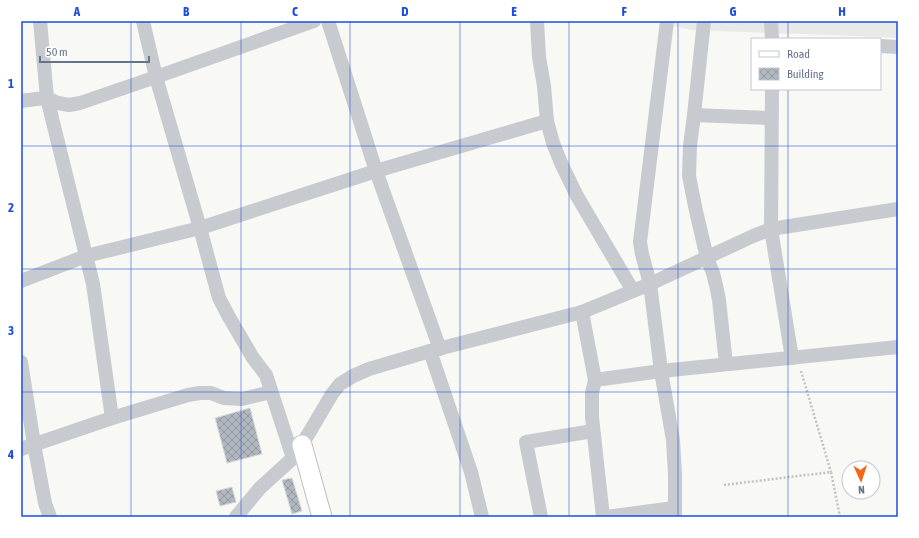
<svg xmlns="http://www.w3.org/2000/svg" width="919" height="538" viewBox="0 0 919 538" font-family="'Asap Condensed',sans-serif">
<defs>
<pattern id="building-cross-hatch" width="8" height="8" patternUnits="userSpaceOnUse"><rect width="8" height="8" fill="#b0b7bf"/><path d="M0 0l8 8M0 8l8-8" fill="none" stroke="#9399a1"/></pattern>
</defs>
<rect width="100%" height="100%" fill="#f8f8f5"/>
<path fill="#e8eae8" d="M674,21H898V38L857,36L691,30L674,26Z"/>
<g fill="url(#building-cross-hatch)" stroke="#d9dad7">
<path d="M250,408L262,454L227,463L215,418Z"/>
<path d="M292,478L302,511L292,514L282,480Z"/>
<path d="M232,487L236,502L220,506L216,491Z"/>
</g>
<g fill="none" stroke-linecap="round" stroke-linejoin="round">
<defs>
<path id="secondary" d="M302,445L322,517"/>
</defs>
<use href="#secondary" stroke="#bbbfc5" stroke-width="21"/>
<g stroke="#c0c2c5" stroke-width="2.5" stroke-dasharray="2 2" stroke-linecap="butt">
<path d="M801,371L831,472"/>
<path d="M724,485L831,472L840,517"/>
</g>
<g stroke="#c7cacf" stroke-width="14">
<path d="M40,21L47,98L93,284L112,418"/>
<path d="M143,21L156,77L200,228L219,298L229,317L253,358L266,375L293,458"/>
<path d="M328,21L376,171L440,349"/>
<path d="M537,21L539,57L544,86L547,121L553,143L561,163L577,196L633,291"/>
<path d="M667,21L640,242L642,254L650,284L661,371L673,440L675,475V517"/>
<path d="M704,21L694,115L690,146L689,176L696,211L707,258L713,273L716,285L719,300L726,364"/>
<path d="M771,21L772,39"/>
<path d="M880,46L898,47"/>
<path d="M772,89L771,229L792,358"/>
<path d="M21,101L36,99L47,98L58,103L69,105L80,103L156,77L314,21"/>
<path d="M694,115L771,118"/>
<path d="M21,281L86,256L200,228L376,171L547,121"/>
<path d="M582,312L595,380L592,393V417L603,517"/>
<path d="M430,351L471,472L482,517"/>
<path d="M21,362L34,444L45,503L50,517"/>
<path d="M595,380L661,371L898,347"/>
<path d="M21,449L112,418L188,395L200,393H211L224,398L242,399L271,392"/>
<path d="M236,517L260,488L293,458L309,433L332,394L340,384L353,376L369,369L430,351L582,312L650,284L753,236L771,229L898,209"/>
<path d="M541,517L526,442L593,431"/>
<path d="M606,517L674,508"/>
</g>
<use href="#secondary" stroke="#fff" stroke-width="19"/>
</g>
<path fill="none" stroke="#1d4ed8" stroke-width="1" stroke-opacity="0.55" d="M131,21V517M241,21V517M350,21V517M460,21V517M569,21V517M678,21V517M788,21V39M788,89V517M21,146H898M21,269H898M21,392H898"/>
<rect width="919" height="538" fill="none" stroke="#ffffff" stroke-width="44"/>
<rect x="751" y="38" width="130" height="52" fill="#ffffff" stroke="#c1c7d0"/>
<rect x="759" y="51" width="20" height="6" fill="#ffffff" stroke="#c1c7d0"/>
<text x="787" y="58" font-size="12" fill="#647489">Road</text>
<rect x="759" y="68" width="20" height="12" fill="url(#building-cross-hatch)" stroke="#c1c7d0"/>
<text x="787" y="78" font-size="12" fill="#647489">Building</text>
<g transform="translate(861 480) rotate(177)"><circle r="19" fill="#ffffff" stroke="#c1c7d0"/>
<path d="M0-3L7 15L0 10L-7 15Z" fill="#f46718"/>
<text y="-6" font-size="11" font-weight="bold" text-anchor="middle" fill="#647489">N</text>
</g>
<path d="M40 56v6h109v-6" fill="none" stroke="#647489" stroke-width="2"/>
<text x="46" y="56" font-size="12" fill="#647489" stroke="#ffffff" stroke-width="3" paint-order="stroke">50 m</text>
<rect x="22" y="22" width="875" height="494" fill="none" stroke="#1d4ed8" stroke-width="1.5"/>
<g font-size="13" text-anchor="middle" font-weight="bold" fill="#1d4ed8">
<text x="77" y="16">A</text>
<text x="186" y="16">B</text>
<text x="295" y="16">C</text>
<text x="405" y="16">D</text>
<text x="514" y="16">E</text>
<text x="624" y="16">F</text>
<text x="733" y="16">G</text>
<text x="842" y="16">H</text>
<text x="11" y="88">1</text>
<text x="11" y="212">2</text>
<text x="11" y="335">3</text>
<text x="11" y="459">4</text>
</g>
</svg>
